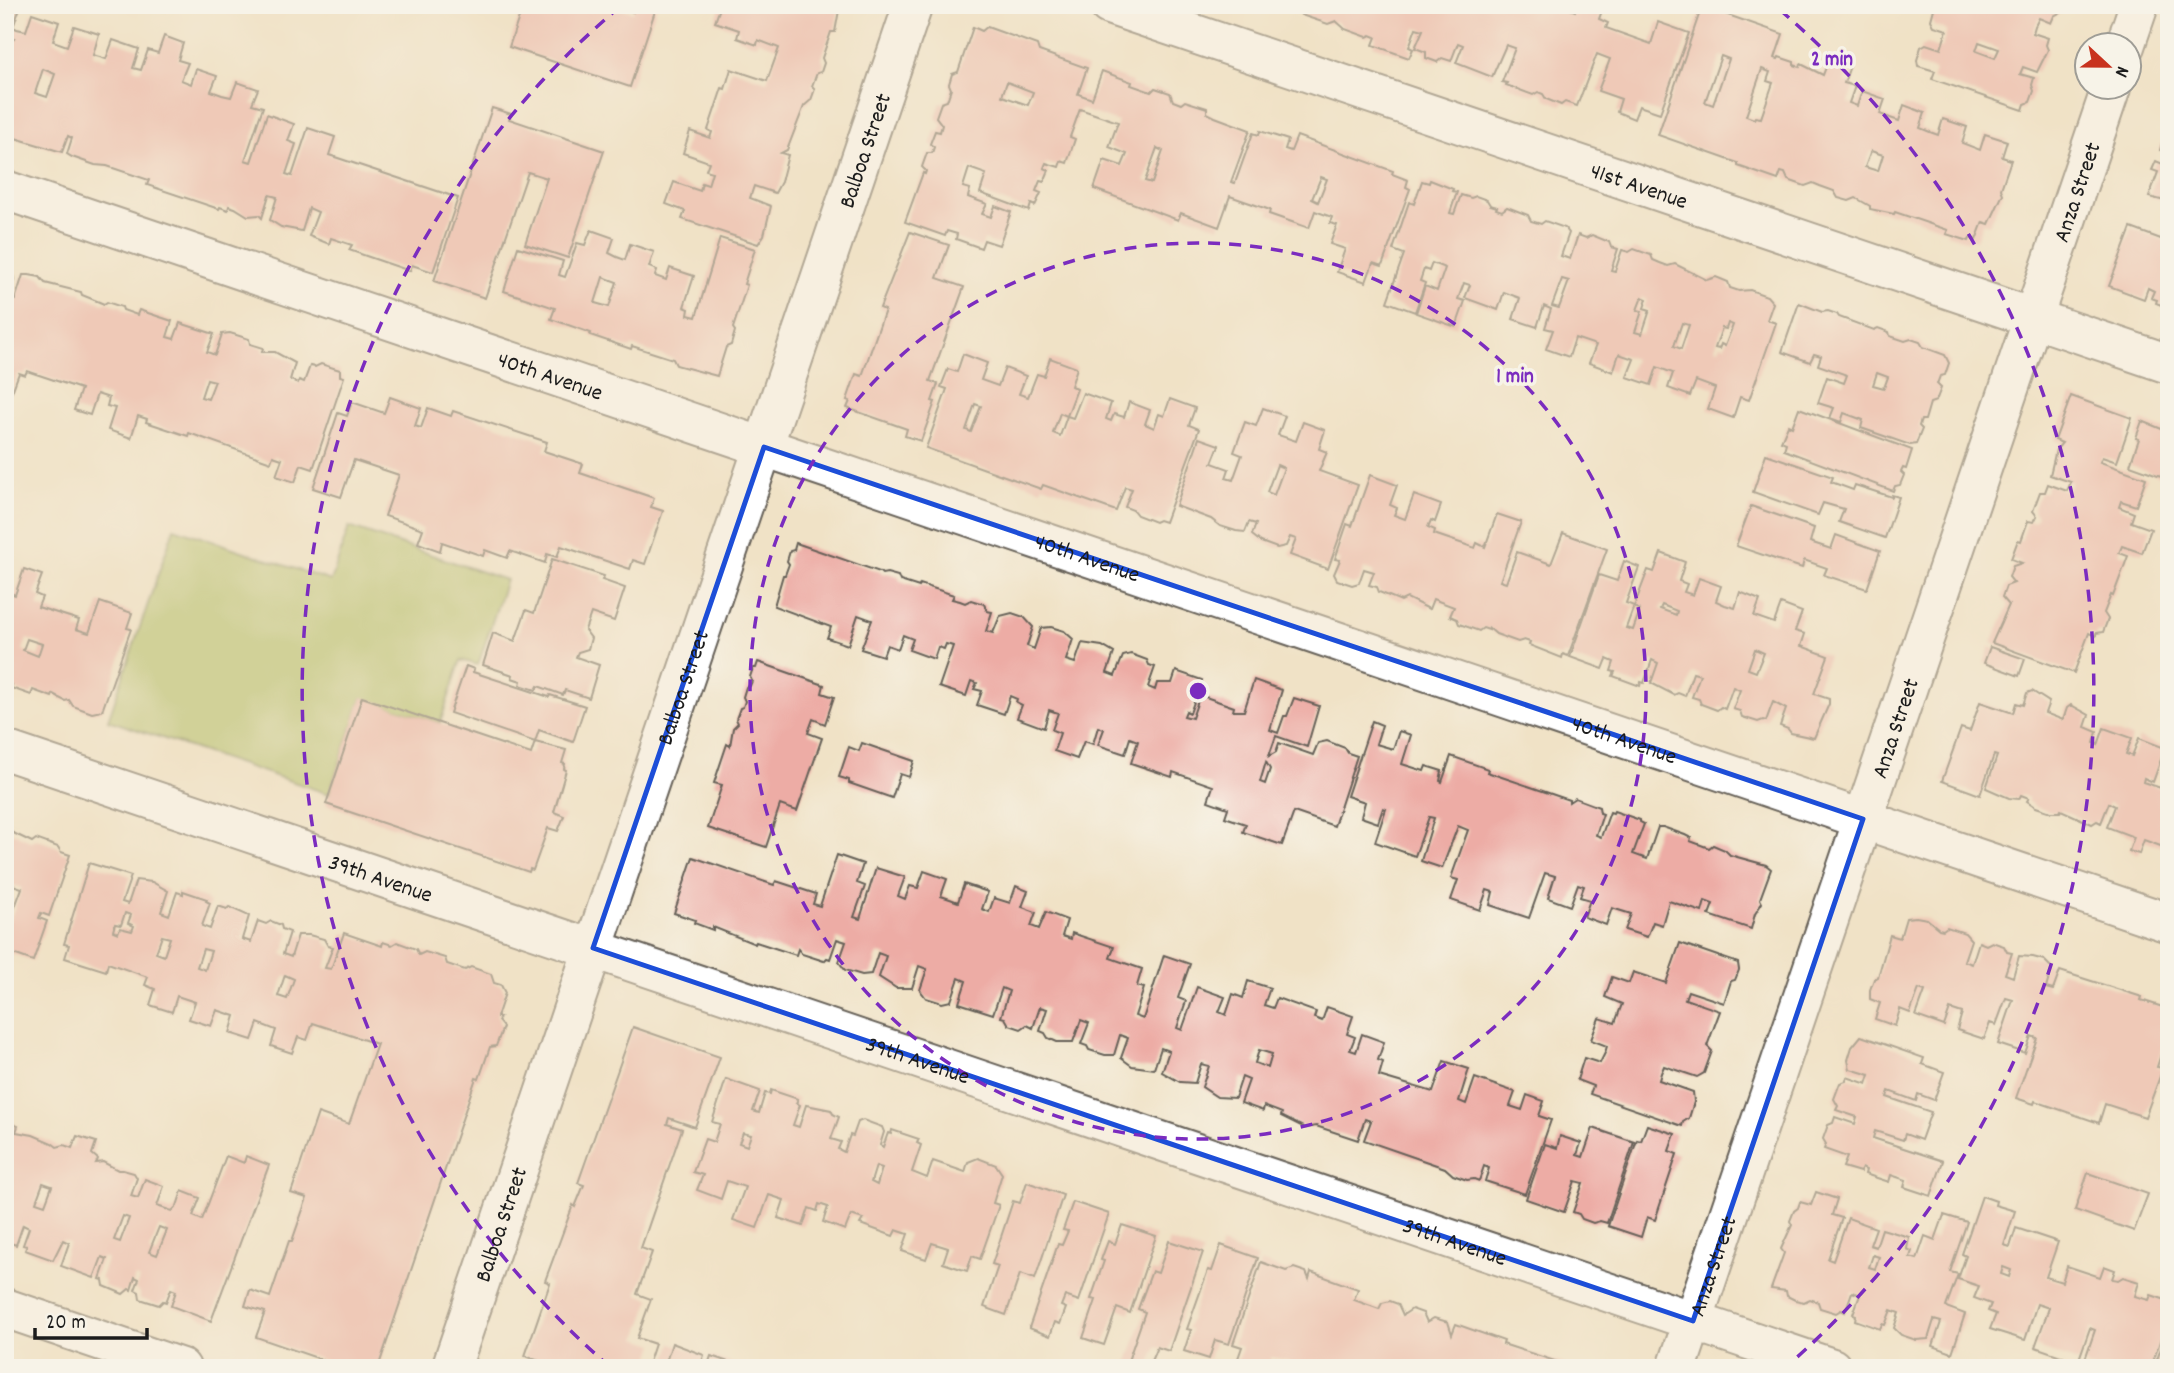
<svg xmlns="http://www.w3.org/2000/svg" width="2174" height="1373" viewBox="0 0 2174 1373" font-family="Dekko,sans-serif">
<rect width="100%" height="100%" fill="#f7f3e8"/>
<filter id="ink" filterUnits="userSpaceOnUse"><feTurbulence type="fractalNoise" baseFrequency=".0143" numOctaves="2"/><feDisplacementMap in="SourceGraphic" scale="14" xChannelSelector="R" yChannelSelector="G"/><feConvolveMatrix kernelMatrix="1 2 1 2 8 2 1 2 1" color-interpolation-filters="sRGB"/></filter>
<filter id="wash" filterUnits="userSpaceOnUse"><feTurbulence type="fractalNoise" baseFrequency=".00686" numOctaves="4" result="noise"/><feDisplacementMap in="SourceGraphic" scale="28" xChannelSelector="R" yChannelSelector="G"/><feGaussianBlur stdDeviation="1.57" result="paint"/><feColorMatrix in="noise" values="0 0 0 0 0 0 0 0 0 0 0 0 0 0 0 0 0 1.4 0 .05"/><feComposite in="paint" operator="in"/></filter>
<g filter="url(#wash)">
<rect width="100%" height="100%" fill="#f0e2c6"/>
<path fill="#aabc60" stroke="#636c3e" stroke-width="2" d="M349,527L506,580L478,665L461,660L440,723L362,698L329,794L108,720L174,528L331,581Z"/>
<g id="blocks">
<g fill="#edaca5" fill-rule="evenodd">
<path d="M5,5L20,8L13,27L17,29L26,31L32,13L59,22L53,41L67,46L74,26L99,34L93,55L106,59L113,40L139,49L133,68L141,70L148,50L158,53L164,36L183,43L178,60L188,63L181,80L191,84L196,69L217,76L211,91L222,95L231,97L237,82L258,89L252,104L263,107L245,160L251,162L267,114L294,124L288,141L296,144L286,174L292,176L308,128L335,137L329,155L458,198L433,272L412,265L410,271L369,257L349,250L352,245L331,238L329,244L309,236L318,212L309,208L302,231L281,227L270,220L277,197L269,195L262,218L259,215L248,216L235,208L229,206L228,210L220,207L219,209L147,185L149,180L107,166L95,165L72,157L67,154L72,138L68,136L62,152L5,135V38L13,40L14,39L5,36ZM43,69L55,74L47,97L35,93Z"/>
<path d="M523,5H612L633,12L635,5H657L630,87L509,47Z"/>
<path d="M721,5H840L835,32H831L822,58L824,63L821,72L817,73L812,86L815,89L811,100L804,106L787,150L781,153L788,155L781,182L775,193L754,186L750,198L771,206L764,235L758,244L682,219L685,211L666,204L674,182L700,191L702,183L708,185L712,172L706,170L709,162L683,153L690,131L710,138L712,132L708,130L722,88L725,89L731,69L767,81L779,48L758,40L757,45L737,38L739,30L715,22Z"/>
<path d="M1274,5H1560L1575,11L1577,5H1604L1599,19L1608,23L1606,28L1651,44L1658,22L1689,33L1660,113L1639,106L1634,119L1617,112L1621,99L1598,91L1610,59L1597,54L1577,106L1565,102L1561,105L1546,99L1543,94L1538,92L1533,95L1506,85L1507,83L1502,82L1515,48L1506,45L1492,77L1456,63L1463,45L1458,43L1451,61L1442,58L1437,62L1426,58V52L1415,48L1423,30L1416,28L1409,47L1413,49L1409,58L1373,45L1376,37L1371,35L1367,37L1345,29L1336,21L1328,24L1301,15L1295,7L1294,10H1287Z"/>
<path d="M1935,5L1955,8L1956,5H2064L2061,12L2054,16L2051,23L2039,18L2035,26L2033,33L2048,38L2046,45L2048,50L2037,72L2023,67L2020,74L2034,78L2032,85L2034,91L2030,102L2025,104L2023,110L1932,79L1935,71L1918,66L1917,60L1921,47L1926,44L1941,49L1947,30L1934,26L1931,20ZM1979,42L1999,49L1995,58L1976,51Z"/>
<path d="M1702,6L1783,34L1775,58L1778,59L1779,57L1794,62V65L1800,67L1801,64L1823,75L1829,59L1850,66L1844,83L1855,86L1849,103L1857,106L1862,91L1885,99L1880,114L1890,118L1899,121L1904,105L1925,113L1920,128L1930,132L1938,135L1943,119L1967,127L1962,143L1980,150L1985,134L2007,141L2002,157L2011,160L2001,189L2003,194L1989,224L1983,222L1976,240L1970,238L1969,241L1946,234L1948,230L1895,212L1894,214L1870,209V206L1856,198L1849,201L1838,198L1834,191L1820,186L1813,183L1805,186L1788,180L1785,173L1781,172L1778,180L1738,166V163L1658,135ZM1721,56L1729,59L1713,105L1705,102ZM1762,69L1770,72L1767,81L1773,83L1761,118L1755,117L1754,119L1746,116ZM1871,151L1883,155L1878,171L1865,167Z"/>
<path d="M973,27L982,31L987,27L1037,45L1039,51L1087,68L1078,94L1092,99L1102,71L1132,82L1131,85L1151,92L1155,88L1170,93L1173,101L1181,104L1185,101L1207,108V113L1215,117L1250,130L1231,182L1235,183L1253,133L1259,135L1260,131L1288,140L1285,149L1291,151L1297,136L1393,171L1392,174L1408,180L1406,187L1410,189L1382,266L1373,263L1366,282L1337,272L1345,249L1330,244L1337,225L1330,223L1332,217L1315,211L1309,228L1269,214L1270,210L1230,196L1219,227L1181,213L1178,220L1094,189L1104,160L1122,166L1127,154L1109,147L1118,122L1080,109L1070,137L1075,139L1067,163L1061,161L1059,167L1046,163L1044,168L1049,170L1044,182L1040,181L1036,191L1041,193L1035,206L1031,204L1029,211L980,193L986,174L969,168L963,187L970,189L968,197L987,204L982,214L991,217L995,206L1011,212L999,245L984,240L981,248L956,239L957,234L947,231L945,236L905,222L923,173L925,174L926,171L922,167L927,153H932L934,147L930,144L935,131L940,132L942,125L936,117L941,103L947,101L951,89L949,84L952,74L958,72ZM1007,82L1033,92L1028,105L1002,96ZM1157,148L1163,151L1152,183L1145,181ZM1321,177L1327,179L1318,202L1312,199Z"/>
<path d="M492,108L511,114L509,119L604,151L568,258L525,244L547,178L528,172L485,298L434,281Z"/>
<path d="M2163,140L2169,142V153L2160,150Z"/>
<path d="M2169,156V202L2149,197L2158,172L2152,170L2156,161L2165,165Z"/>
<path d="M1430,180L1453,189L1452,191L1457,192L1450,213L1454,214L1461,195L1471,198L1476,196L1487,200L1490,205L1497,207L1496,209L1502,211L1507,207L1528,215L1531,221L1541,224L1545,221L1565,228L1569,233L1561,256L1570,259L1578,235L1586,238L1592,235L1609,242L1611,247L1618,249L1611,270L1615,271L1622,250L1629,252L1634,249L1651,255L1653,260L1660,263L1668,266L1675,264L1707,280L1716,277L1728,282L1730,288L1739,291L1750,290L1767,296L1773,303L1767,320L1776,323L1749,400L1740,397L1733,418L1708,409L1715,388L1696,381L1690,396L1668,388L1673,373L1657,367L1651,385L1627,377L1634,359L1619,354L1613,372L1589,363L1596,345L1575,338L1569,357L1546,349L1553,330L1545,328L1551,309L1544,306L1537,327L1513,319L1520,298L1504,292L1498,310L1465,298L1470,285L1464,283L1458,299L1465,301L1456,327L1416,313L1425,286L1437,291L1445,268L1432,263L1429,271L1424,269L1420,281L1425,283L1415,312L1387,302L1404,254L1393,250L1409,202L1414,204L1422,181L1429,183ZM1562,279L1569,281L1559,308L1552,306ZM1642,297L1647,299L1644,308L1650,310L1642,334L1635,332L1642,311L1637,310ZM1682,323L1689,325L1681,349L1674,346ZM1728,323L1733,325L1725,346L1721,344L1719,349L1715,348L1722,328L1726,329Z"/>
<path d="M2131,228L2169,242V308L2156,303L2157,300L2151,298L2154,291L2148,288L2144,299L2109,286Z"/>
<path d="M591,230L614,238L609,253L617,257L625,260L630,244L654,252L649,267L657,270L655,276L666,280L670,268L694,276L684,307L689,309L688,315L696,317L720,238L755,249L744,284L747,285L733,328L735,331L731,345L726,347L717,376L676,365L673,359L632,346L631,349L590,335L591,333L551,319L555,308L504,291L518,247L563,261L559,275L565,277L577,243L585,245ZM603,277L617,282L609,307L595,303Z"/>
<path d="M910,232L949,245L937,278L964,287L930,381L938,384L932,401L935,402L921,441L905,436L907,429L847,408L850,401L847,400L856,374L862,376L885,310L880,308Z"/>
<path d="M5,264L12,270L14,280L8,297L15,300L23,275H29L40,277L45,283L81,292L82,295L97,301L104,304L107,302L122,307L123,310L137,315L139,310L172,321L167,337L174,339L180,323L214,334L207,352L215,355L222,334L230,333L249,339L250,344L263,348L262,352H275L295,363L290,380L298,383L299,380L304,382L310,366L315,367L321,364L340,370V376L344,377L313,469L301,465L295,482L276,476L282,459L273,456L271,462L189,433L188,436L146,422L147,419L138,416L131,438L108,430L115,408L107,406L109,398L97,394L90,415L74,410L81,389L27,371L25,375L19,373L12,392L5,390ZM207,379L215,381L208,399L201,397Z"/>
<path d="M1799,303L1822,312L1828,311L1837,314L1839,317L1874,330L1878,328L1889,332L1890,336L1905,341L1911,339L1920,342L1923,347L1945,355L1949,363L1945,375L1940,376L1937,384L1941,388L1936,401L1930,403L1925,420H1921L1919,426L1922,429L1916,444L1910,445L1861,428L1863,420L1844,413L1841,422L1830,418L1834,408L1818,403L1827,377L1844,383L1847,375L1818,365L1821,356L1814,354L1810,362L1782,352ZM1877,373L1888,377L1884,388L1873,385Z"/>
<path d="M963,354L987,363L981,380L998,386L1005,368L1026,376L1019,394L1028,397L1037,374L1044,376L1050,358L1077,368L1071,386L1077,389L1067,416L1073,418L1083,393L1111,403L1106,419L1111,421L1114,414L1124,417L1129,402L1150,410L1145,424L1154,428L1159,414L1164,416L1170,399L1195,408L1189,425L1199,429L1165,522L1159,520L1155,522L1137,515L1133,510L1125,507L1132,489L1125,487L1116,511L1043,485L1041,489L926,448L947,389L941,387L948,369L957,372ZM975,404L981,406L971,432L966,430ZM1060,413L1067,416L1060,436L1053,433Z"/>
<path d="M2071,396L2132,418L2117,462L2102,457L2100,462L2146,478L2136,506L2121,501L2119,507L2134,513L2131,522L2151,529L2142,553L2122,546L2119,553L2128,556L2113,596L2111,595L2104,613L2108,619L2103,632L2096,633V636L2089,633L2074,673L1992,643L2009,605L2002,597L2006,586L2014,583L2009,577L2013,566L2022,563L2011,559L2018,540L2021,541L2028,521L2034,522L2037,516L2033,511L2040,492H2045L2048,484L2067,491L2071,482L2050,475L2056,450L2062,443L2055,440Z"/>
<path d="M390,397L421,408L415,426L421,428L428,408L451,416L453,411L547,442L544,451L583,464L580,473L654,498L651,507L663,511L645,564L633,560L630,569L561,546L557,557L547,554L545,563L510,551L507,558L485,550L483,556L442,542L440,551L418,543L423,529L385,516L399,475L354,460L341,497L313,488L338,413L347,416L352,402L384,413Z"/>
<path d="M1263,408L1285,416L1278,435L1296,441L1303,422L1325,430L1319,449L1327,452L1319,471L1358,485L1328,569L1290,555L1296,539L1290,537L1286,546L1277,548L1261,542L1252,535L1256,524L1249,522L1245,532L1236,531L1220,526L1211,519L1176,506L1199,438L1219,445L1212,463L1229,469L1226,478L1233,480L1242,455L1234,452L1245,422L1256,426ZM1277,465L1284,468L1274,495L1267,492Z"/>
<path d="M1799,408L1912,450L1906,469L1903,468L1901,472L1904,475L1900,485L1895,486L1893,491L1784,450L1786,443L1781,441L1788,425L1792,427Z"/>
<path d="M2142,421L2169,432V479L2130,465L2139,439L2136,438Z"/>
<path d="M1766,454L1833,477L1831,482L1853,490L1855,485L1892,497V495L1899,497L1885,538L1839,522L1844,509L1823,503L1818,515L1753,492Z"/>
<path d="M1370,475L1397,485L1390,505L1397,508L1394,515L1405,519L1414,495L1441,505L1435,522L1431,520L1428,527L1435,530L1434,534L1475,548L1477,543L1485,547L1497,514L1521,522L1500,581L1506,583L1517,552L1551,564L1563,533L1607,549L1568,656L1563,654L1562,658L1529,645L1530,642L1524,640L1518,642L1496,634L1489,628V630L1483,628L1479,631L1459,624L1457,619L1450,616L1454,607L1433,599L1429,609L1407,598L1401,601L1379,592L1377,587L1369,585L1374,572L1364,569L1359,583L1352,585L1337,580L1334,574L1340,560L1335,559L1347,524L1352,526Z"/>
<path d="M1751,506L1814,528L1810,542L1831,549L1836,535L1880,551L1867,589L1824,575L1827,568L1804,560L1802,568L1736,546Z"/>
<path d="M796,543L880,572L882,574L887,573L898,576L900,581L919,587L920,584L954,595L952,599L960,601L965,603L971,600L984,604L987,611L992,612L986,631L993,633L1000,616L1012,613L1024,617L1033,627L1027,646L1034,649L1041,628L1051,627L1064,631L1073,639L1066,660L1075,663L1082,643L1102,646L1114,653L1107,673L1115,676L1123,656L1131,654L1147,660L1149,665L1155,667L1148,687L1155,690L1157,683H1172L1176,671L1202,680L1190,713L1186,711L1184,716L1192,718L1200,695L1234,707L1233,711H1244L1254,680L1282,690L1270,730L1278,733L1284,716H1287L1294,698L1319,706L1307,747L1276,736L1269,756L1276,752L1279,743L1313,755L1318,743L1327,741L1345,748L1348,753L1357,756L1334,826L1294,812L1282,845L1243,832L1246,824L1225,817L1228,808L1208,801L1213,786L1173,772L1172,777L1131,763L1138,741L1130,738L1125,754L1098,745L1104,729L1098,727L1093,744L1084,741L1077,759L1054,751L1060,733L1052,730L1058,713L1049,710L1044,728L1017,718L1022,705L1016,702L1017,699L1010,696L1004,714L977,705L982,691L974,689L977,683L971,681L966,696L939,687L953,646L946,644L944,649L938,647L934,659L909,650L913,639L903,635L898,649L887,645L883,656L861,649L872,620L858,615L848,645L827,638L831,627L774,606L783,575H785L789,564L787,561L790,551L794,550ZM1266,762L1270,769L1265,784L1260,782Z"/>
<path d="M1661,553L1685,562L1679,581L1687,584L1684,592L1693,595L1699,578L1721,586L1716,601L1725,605L1735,608L1740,592L1760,600L1754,616L1774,623L1781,604L1802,612L1795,631L1805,634L1801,646L1828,656L1814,694L1829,699V704L1814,738L1791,733L1788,729L1780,726L1786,709L1773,702L1766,721L1763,720L1758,722L1742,717L1740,711L1733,709L1740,690L1733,687L1725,709L1721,707L1717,710L1701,704L1699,699L1692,697L1700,675L1693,673L1685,696L1678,693L1674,695L1651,683L1658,663L1652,660L1644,683L1641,682L1640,686L1613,676L1615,672L1611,671L1614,662L1607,659L1603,669L1570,657L1599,575L1617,581L1624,561L1639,567L1626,603L1634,606L1626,628L1633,630L1640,610L1634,607L1648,570L1654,572ZM1662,605L1677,611L1676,615L1660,609ZM1755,649L1764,653L1756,672L1748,669Z"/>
<path d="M552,559L604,576L602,580L625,588L614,621L591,613L585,630L591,638L588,649L578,652L576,657L599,665L589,698L565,690L563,695L538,686L536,690L520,685L521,681L512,678L513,675L483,665L493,633L515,641L526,610L534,613Z"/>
<path d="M24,569L42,575L35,594L42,597L38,607L79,620L76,629L89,633L100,602L132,613L127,628L131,629L102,711L92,713L73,706L69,700L65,701L57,697V696L53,694L52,697L33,690L31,695L11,688L12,685L5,683V591L15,595ZM27,639L42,644L38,656L23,650Z"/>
<path d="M1990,647L2025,659L2019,676L1984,663Z"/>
<path d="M758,662L824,685L822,693L834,697L825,724L813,719L808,733L822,738L797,811L780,805L766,847L708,828L722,785L714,783L727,744L730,746L733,728L738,723L736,719L740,708L743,707L745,701L743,697L746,687L750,686L752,681L750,677L753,668H756Z"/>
<path d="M466,666L474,669L473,672L549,697L550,695L585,706L573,742L539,730L535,742L450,713Z"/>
<path d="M2032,691L2049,702L2045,713L2063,720L2067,708L2071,705L2089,715L2085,727L2097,732L2094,743L2098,745L2104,728L2132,738L2126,754L2132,756L2139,738L2165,748L2153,782L2144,778L2143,782L2167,790L2165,795L2169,796V849L2144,840L2139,854L2129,851L2134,837L2107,827L2115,806L2109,803L2101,823L2097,821L2092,824L2061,810L2060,812H2051L2036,807L2027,801L2029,798L2021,795L2019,799L2009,798L1986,788L1997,756L1994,755L1980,795L1942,781L1961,728L1970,731L1980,702L2013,713L2016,703L2023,705L2027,693Z"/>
<path d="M362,697L531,754L535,742L566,750L562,763L565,764L564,769L566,770L554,812L564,816L558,831L548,828L533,870L530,869L529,872L326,804Z"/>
<path d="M1372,721L1382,725L1376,744L1393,749L1399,731L1411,735L1402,764L1424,771L1426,766L1442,771L1440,781L1442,782L1451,756L1488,769L1487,772L1569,800V802L1575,798L1599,807L1600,813L1603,814L1596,835L1601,837L1610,812L1613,813L1614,811L1640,820V822L1644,824L1633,854L1647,859L1658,827H1663L1685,835L1691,838L1690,841L1709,848L1713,845L1725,850L1730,855L1766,865L1771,869L1760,899L1762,903L1755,914L1751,929L1709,915L1713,904L1705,901L1702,912L1669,901L1662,925L1653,922L1647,937L1625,930L1631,914L1612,908L1606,925L1584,917L1590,900L1580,897L1584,886L1578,884L1570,906L1548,898L1555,876L1545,873L1529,918L1490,905L1493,892L1487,890L1480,910L1451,900L1458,880L1451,878L1468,830L1458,826L1442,868L1421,861L1434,818L1429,817L1415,856L1375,842L1386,809L1383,808L1378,823L1361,817L1365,802L1347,796Z"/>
<path d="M862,743L914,761L909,777L900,774L892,798L849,783V780L839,777L849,747L859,751Z"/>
<path d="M5,829L32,842L36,839L58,847L61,852L70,855L49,916L41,913L39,918L47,921L33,961L5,951V918L10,920L22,888L13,885L5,907Z"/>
<path d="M837,855L863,864L857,883L865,886L854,917L860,919L876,868L905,877L898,896L905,899L910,886L918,888L924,871L947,879L941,896L950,899L958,902L964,884L988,892L982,909L989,912L994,898L1010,903L1016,886L1028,891L1022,907L1036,912L1031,926L1039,929L1046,912L1067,920L1062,936L1071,939L1072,933L1114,947L1110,958L1142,969L1137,986L1144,988L1135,1016L1143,1019L1164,955L1190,964L1178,998L1186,1001L1177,1028L1182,1030L1197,987L1225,997L1219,1012L1226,1015L1233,994L1243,998L1248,981L1270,988L1264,1005L1273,1008L1277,998L1316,1012L1314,1018L1322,1021L1327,1007L1353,1016L1347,1034L1355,1037L1350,1050L1356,1052L1362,1034L1384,1042L1378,1060L1383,1062L1379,1076L1433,1092L1444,1061L1469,1069L1459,1101L1466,1104L1475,1078L1515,1092L1510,1106L1522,1110L1527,1095L1544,1101L1539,1116L1551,1120L1525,1194L1485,1181L1489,1168L1484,1166L1479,1181L1474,1179L1467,1180L1453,1175L1445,1168L1364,1140L1371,1121L1365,1119L1358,1140L1316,1126L1305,1128L1281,1116L1282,1113L1264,1106L1263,1111L1241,1103L1249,1080L1242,1077L1235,1098L1217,1097L1202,1087L1209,1066L1201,1064L1195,1083L1180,1082L1162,1072L1169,1051L1161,1048L1154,1069L1132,1066L1121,1058L1128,1038L1120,1035L1114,1055H1105L1089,1050L1087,1046L1081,1044L1089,1023L1081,1020L1073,1042H1057L1048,1038L1045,1033L1040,1031L1047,1009L1040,1007L1033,1028L1027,1025L1021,1029L1009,1025L1005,1018L1001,1017L1009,991L1002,988L993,1014L959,1003L966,981L959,978L951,1001L942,1003L926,998L920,990L927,969L919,966L912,988H896L879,977L886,956L878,953L871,974L862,975L845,970L839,962L846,942L837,939L830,959L827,958L824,961L802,954L798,949L796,955L756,942L755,944L713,927V930L694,923L695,920L674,913L693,857L774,885L776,881L816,894L813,904L820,906ZM1259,1050L1272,1054L1268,1068L1255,1063Z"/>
<path d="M89,863L131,876L122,902L128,904L136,880L152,882L168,891L161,912L169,915L177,892L183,894V891L207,899L206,901L210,903L202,926L210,929L218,906L227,909L229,907L249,916L242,939L251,942L258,921L266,924L271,921L281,925L282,929L290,932L283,954L291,957L298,935H309L324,939L328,946L333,947L325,968L331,969L344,933L382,946L383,942L392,945L397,942L416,949L419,955L425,952L445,958L447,964L465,970L471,967L491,974L494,983L501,985L505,993L497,1017H500L498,1021L503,1027L496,1046L490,1047L479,1079L476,1078L378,1368H346L256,1337L265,1312L245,1306L250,1290L270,1297L289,1241H292L307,1198L291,1193L318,1113L349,1124L377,1044L313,1023L307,1040L298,1037L292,1053L271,1046L276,1030L258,1023L252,1040L230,1033L235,1016L217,1010L211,1026L189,1019L195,1002L177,996L172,1012L150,1005L155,989L145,985L148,977L108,963L106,971L65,958L69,945L64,944ZM125,913L131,915L128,923L134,926L132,931L120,928L118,933L113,931L115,924L121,925ZM162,936L170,938L164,956L156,953ZM203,949L211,951L205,970L197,967ZM285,975L294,979L287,999L278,996Z"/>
<path d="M1916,917L1927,919L1939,929L1943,930L1947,927L1965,933L1971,940L1964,961L1972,964L1979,942L1986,945L1992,942L2004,946L2007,952L2012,953L2005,974L2013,977L2019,956L2033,957L2044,960L2052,968L2046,988L2053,990L2060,971L2142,997L2141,1000L2169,1009V1050L2163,1048L2157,1067L2163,1068L2145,1117L2105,1104L2099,1123L2035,1101L2034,1104L2016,1098L2037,1038L2031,1036L2025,1053L1998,1044L2013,1000L2006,998L1996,1025L1990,1023L1984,1039L1957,1030L1962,1013L1950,1009L1944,1026L1916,1016L1925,991L1919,989L1910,1013L1900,1009L1895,1026L1875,1019L1880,1003L1870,999V990L1874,979L1878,977L1890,935L1900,938L1906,918Z"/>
<path d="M1680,943L1738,963L1739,970L1735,980L1731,981L1724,1003L1688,991L1685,999L1720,1011L1707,1046L1712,1051L1704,1073L1697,1077L1664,1066L1661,1073L1659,1080L1693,1092L1694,1102L1689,1118L1683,1122L1682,1126L1590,1094L1593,1086L1577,1080L1584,1058L1600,1063L1605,1053L1607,1046L1591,1040L1599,1018L1615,1023L1622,1004L1605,997L1612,977L1629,983L1633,972L1666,983Z"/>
<path d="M633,1027L720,1057L695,1127L669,1118L667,1124L682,1129L641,1248L652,1252L637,1294L651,1299L637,1338L655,1344L647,1368H559L525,1356L550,1283L545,1281L573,1205L575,1207L584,1185L578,1183Z"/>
<path d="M1861,1036L1924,1058L1922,1064L1944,1072L1934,1100L1918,1094L1916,1101L1889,1091L1887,1097L1931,1112L1921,1140L1905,1134L1903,1140L1875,1131L1873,1138L1943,1161L1931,1196L1904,1187L1906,1180L1891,1175L1889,1182L1865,1174L1866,1170L1862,1168L1860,1172L1843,1167L1847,1157L1824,1149L1826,1144L1823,1139L1828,1125L1833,1123L1835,1117L1855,1124L1857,1117L1836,1110L1838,1106L1834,1099L1840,1083L1846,1081L1847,1077L1867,1084L1870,1075L1850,1069L1848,1060L1852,1047Z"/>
<path d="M2168,1051H2169V1069L2163,1067Z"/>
<path d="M726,1079L760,1091L753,1111L759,1113L765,1093L770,1094L771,1090L798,1099L796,1103L800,1105L793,1125L799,1127L806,1105L831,1110L833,1114L839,1117L831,1139L841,1142L838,1149L844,1152L850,1135L853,1136L858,1122L863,1120L882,1127L884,1132L880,1145L883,1147L888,1133L891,1134L892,1130L919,1139L917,1143L921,1145L912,1172L927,1178L933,1161L965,1172L968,1162L978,1158L996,1165L1002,1174L993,1203L999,1205L980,1259L972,1256L967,1271L943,1263L948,1248L932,1243L926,1259L902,1251L908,1234L896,1230L893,1236L860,1224L863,1219L851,1215L845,1230L823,1222L828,1207L819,1204L817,1211L809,1208L803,1226L778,1218L784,1200L769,1195L757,1228L733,1220L745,1187L727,1181L721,1199L697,1190L703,1175L693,1172L705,1139L714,1142L720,1124L712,1122ZM743,1133L751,1135L747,1146L739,1143ZM876,1166L882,1168L877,1185L871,1182Z"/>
<path d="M5,1121L18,1126L16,1132L33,1135L52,1143L57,1147L64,1145L72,1148L77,1136L96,1142L92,1154L98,1159L96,1163L103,1162L118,1170H123L134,1173L137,1178L131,1196L138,1198L145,1179L164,1186L157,1206L172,1211L177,1206L182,1191L200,1198L193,1216L202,1220L226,1156L244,1163L246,1156L269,1165L211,1321L171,1306L176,1291L171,1289L166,1302L163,1301L159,1305L140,1299L139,1292L135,1290L139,1279L135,1277L131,1290L129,1289L123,1294L104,1286L103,1280L100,1279L107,1259L102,1257L94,1278L61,1266L69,1243L63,1240L53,1260L25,1250L27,1246L23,1245L29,1228L23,1225L16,1245L5,1241V1186L10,1174L5,1172ZM43,1183L52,1186L45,1205L36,1202ZM123,1216L129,1218L120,1242L114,1240ZM159,1227L167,1230L157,1255L149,1252Z"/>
<path d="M1647,1125L1675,1134L1669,1151L1677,1154L1655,1220L1647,1217L1641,1237L1608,1226L1637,1140L1641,1141Z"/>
<path d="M1593,1128L1634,1142L1607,1223L1600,1221L1593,1223L1582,1219L1579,1214L1573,1212L1583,1183L1575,1181L1564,1212L1526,1199L1545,1144L1557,1148L1560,1136L1581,1143L1577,1155L1583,1157Z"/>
<path d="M2088,1173L2148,1194L2134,1231L2075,1210Z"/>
<path d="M1027,1182L1063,1195L1035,1279L1020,1274L1006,1315L984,1307L998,1266L992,1264L1013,1201L1020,1203Z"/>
<path d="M1816,1192L1837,1199L1832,1215L1842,1218L1828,1259L1833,1261L1848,1218L1876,1228L1870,1245L1876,1247L1882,1229L1909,1237L1907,1249L1912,1251L1910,1257L1917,1259L1925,1236L1935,1240L1944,1215L1967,1222L1950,1272L1958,1274L1946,1307L1965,1314L1952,1353L1933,1346L1941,1322L1934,1320L1928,1339L1916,1340L1901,1335L1894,1328L1899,1313L1891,1310L1885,1325L1882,1324L1880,1329L1855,1320L1856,1315L1853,1314L1860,1295L1852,1292L1845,1312L1841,1310L1836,1313L1820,1308L1818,1302L1810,1299L1804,1302L1795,1300L1787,1296L1786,1291L1771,1289L1784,1253L1781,1249L1792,1225L1790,1221L1794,1211L1798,1208L1800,1202L1811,1205ZM1873,1255L1879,1257L1875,1269L1869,1267Z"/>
<path d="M1982,1196L1996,1201L1995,1205L2015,1211L2004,1245L2010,1247L2016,1228L2058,1242L2046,1277L2062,1282L2067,1266L2100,1277L2104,1266L2115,1270L2112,1279L2118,1280L2123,1277L2139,1282L2135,1296L2149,1300L2151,1295L2169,1301V1314L2151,1368H2088L2084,1362L2095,1330L2090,1328L2078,1362L2035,1347L2049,1308L2037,1304L2025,1340L1990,1329L1996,1314L1988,1311L1991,1304L1974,1298L1979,1286L1958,1279L1966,1256L1962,1254ZM2003,1267L2011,1270L2009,1277L2001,1274Z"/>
<path d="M1073,1202L1109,1214L1079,1301L1065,1296L1061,1306L1066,1308L1060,1324L1055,1322L1050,1336L1029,1328L1058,1244L1062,1245L1068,1231L1063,1230Z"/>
<path d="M1122,1225L1156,1236L1130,1313L1117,1308L1104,1345L1083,1338L1096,1300L1091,1299L1104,1261L1101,1260L1108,1241L1115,1244Z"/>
<path d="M1169,1241L1203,1252L1169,1351L1157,1347L1148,1368L1128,1361L1145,1312L1138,1309L1152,1271L1158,1273Z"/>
<path d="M1221,1245L1258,1258L1229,1344L1215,1340L1209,1359L1184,1351L1191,1330L1187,1329L1208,1270L1212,1271Z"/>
<path d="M1261,1262L1286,1271L1294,1268L1306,1272L1309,1279L1311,1272L1358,1289L1354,1300L1379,1309L1382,1303L1390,1301L1398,1304L1403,1315L1412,1309L1423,1313L1427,1322L1434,1318L1448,1322L1452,1334L1456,1324L1504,1341L1503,1344L1576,1368H1288L1290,1361L1271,1357L1268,1368H1246L1236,1364L1242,1347L1233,1344Z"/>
<path d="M2167,1332L2169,1333V1368H2154Z"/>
<path d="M672,1343L704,1355L700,1368H661L662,1364L665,1365Z"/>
<path d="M711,1356L743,1367V1368H707Z"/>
</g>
</g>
</g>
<g filter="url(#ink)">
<use href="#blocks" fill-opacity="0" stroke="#666158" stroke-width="2"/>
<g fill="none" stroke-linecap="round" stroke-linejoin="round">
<defs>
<g id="minor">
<path id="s1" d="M1109,5L2169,364"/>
<path d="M2125,46L2139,5"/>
<path id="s2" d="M5,190L2169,923"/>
<path id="s3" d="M5,750L1832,1368"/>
<path d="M5,1308L181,1368"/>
<path id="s4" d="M451,1368L913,5"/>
<path id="s5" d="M1677,1368L2111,88"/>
</g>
</defs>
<use href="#minor" stroke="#666158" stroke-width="42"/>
<use href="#minor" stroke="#fff" stroke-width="38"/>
</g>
</g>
<path d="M0 0H2174V1373H0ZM764,447L1863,819L1693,1321L593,948Z" fill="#f0e2c6" fill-opacity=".55" fill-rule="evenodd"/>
<path fill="none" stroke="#1d4ed8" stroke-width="5" stroke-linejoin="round" d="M764,447L1863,819L1693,1321L593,948Z"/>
<g fill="none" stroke="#7b2cbf" stroke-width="3.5" stroke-dasharray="12 9">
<circle cx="1198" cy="691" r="448"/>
<path d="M610 1367A896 896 0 0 1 616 10M1780 10A896 896 0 0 1 1786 1367"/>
</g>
<g text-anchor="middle" stroke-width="7" stroke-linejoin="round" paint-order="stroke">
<g font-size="23" fill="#1c1c1c" stroke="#f7f3e8">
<text dy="8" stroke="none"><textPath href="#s4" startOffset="1286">Balboa Street</textPath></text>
<text dy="8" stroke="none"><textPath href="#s1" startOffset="560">41st Avenue</textPath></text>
<text dy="8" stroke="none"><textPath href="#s5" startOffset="1242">Anza Street</textPath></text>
<text dy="8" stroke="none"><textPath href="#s2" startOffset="576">40th Avenue</textPath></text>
<text dy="8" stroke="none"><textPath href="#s2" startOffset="1143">40th Avenue</textPath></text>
<text dy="8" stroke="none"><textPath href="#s4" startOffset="719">Balboa Street</textPath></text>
<text dy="8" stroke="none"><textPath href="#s5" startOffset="676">Anza Street</textPath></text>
<text dy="8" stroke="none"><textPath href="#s2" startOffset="1710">40th Avenue</textPath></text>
<text dy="8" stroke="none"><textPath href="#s3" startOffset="397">39th Avenue</textPath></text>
<text dy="8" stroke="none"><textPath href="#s3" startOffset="964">39th Avenue</textPath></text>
<text dy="8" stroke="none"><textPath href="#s4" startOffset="152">Balboa Street</textPath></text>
<text dy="8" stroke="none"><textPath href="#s3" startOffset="1531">39th Avenue</textPath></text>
<text dy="8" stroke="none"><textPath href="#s5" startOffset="108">Anza Street</textPath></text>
</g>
</g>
<circle cx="1198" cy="691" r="10" fill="#7b2cbf" stroke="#f7f3e8" stroke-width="3.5"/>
<g font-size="21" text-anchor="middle" font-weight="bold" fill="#7b2cbf" stroke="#f7f3e8" stroke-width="7" stroke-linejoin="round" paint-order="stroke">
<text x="1832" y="65">2 min</text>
<text x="1515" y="382">1 min</text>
</g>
<rect width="2174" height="1373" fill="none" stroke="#f7f3e8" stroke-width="28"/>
<g transform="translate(2108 66) rotate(112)"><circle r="33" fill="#f7f3e8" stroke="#9f9d96" stroke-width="2"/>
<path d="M0-5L12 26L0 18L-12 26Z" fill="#c8321e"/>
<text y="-10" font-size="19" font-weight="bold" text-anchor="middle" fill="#1c1c1c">N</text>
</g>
<path d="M35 1328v10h112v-10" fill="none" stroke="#1c1c1c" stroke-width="3.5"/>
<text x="46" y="1328" font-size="21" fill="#1c1c1c" stroke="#f7f3e8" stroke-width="5" paint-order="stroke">20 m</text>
</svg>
